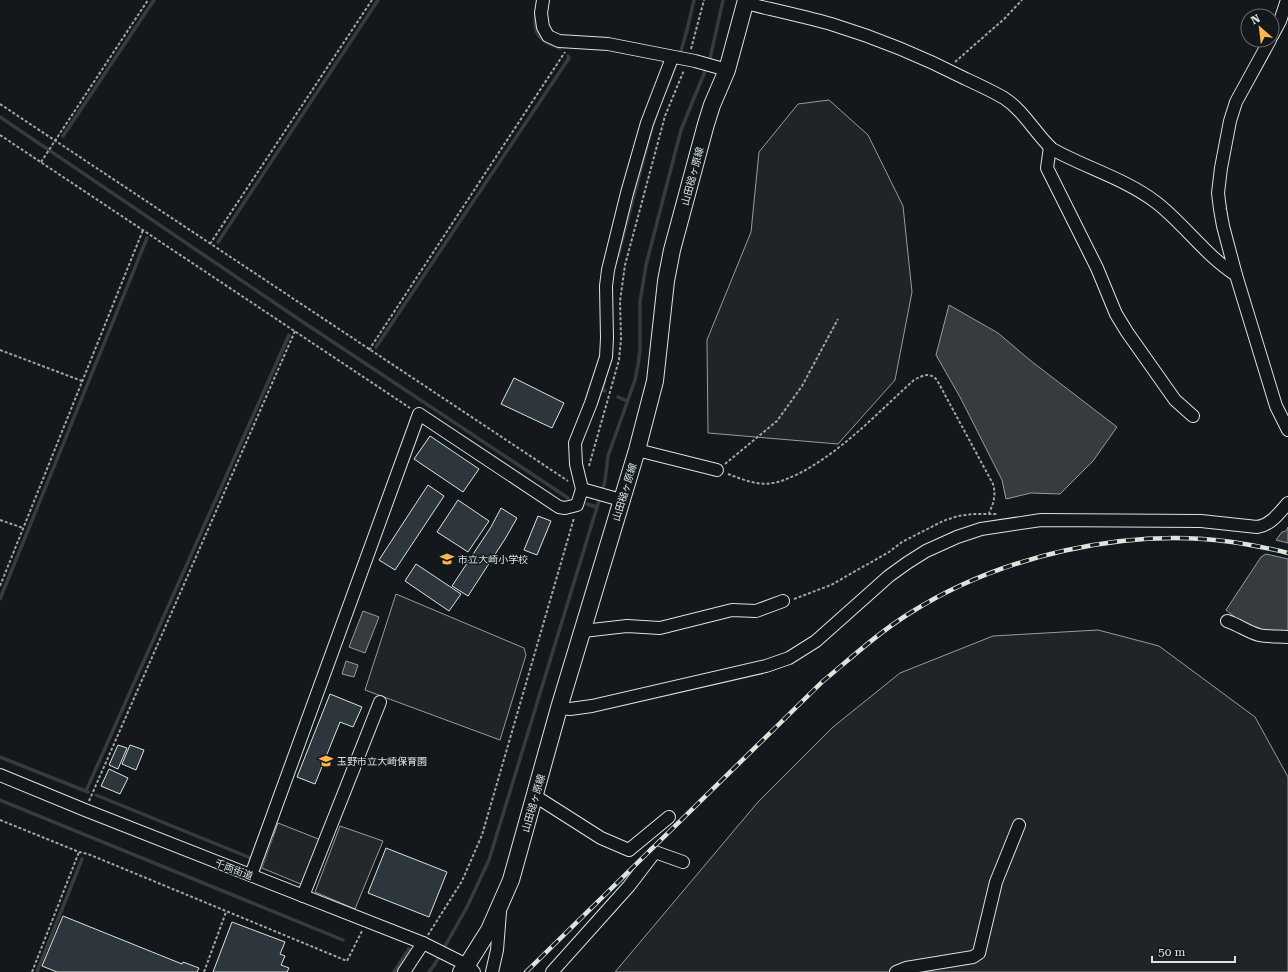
<svg xmlns="http://www.w3.org/2000/svg" width="1288" height="972" viewBox="0 0 1288 972" font-family="'Roboto Serif','Noto Sans JP',serif">
<rect width="100%" height="100%" fill="#14181c"/>
<g fill="#202428" stroke="#939e99">
<path d="M829,100L868,135L903,206L912,292L895,380L838,444L708,433L707,340L751,232L759,152L798,104Z"/>
<path d="M396,594L524,648L526,655L500,740L365,690Z"/>
<path d="M1098,630L1159,646L1255,717L1288,777V972H615L758,802L833,727L900,673L993,636Z"/>
<path d="M278,823L321,840L303,885L262,868Z"/>
</g>
<path fill="#24282b" stroke="#939e99" d="M340,826L383,841L355,909L315,892Z"/>
<g fill="#363b3e" stroke="#939e99">
<path d="M949,305L998,333L1031,361L1117,427L1093,461L1060,494L1031,493L1006,499L1002,480L960,397L936,355Z"/>
<path d="M1288,527V543L1276,540L1282,532L1286,531Z"/>
<path d="M1266,554L1288,559V632C1277,629 1279,632 1270,632C1257,633 1235,618 1226,610L1261,557Z"/>
<path d="M363,611L379,617L365,653L349,647Z"/>
<path d="M346,661L358,665L354,677L342,674Z"/>
</g>
<g fill="none" stroke-linecap="round" stroke-linejoin="round">
<g stroke="#363b3e" stroke-width="3.5">
<path d="M536,11C532,34 539,41 560,48"/>
<path d="M681,51L687,30L694,0"/>
<path d="M667,87L676,64"/>
<path d="M0,117L297,318L568,498"/>
<path d="M63,136L154,0"/>
<path d="M218,242L378,0"/>
<path d="M618,256L651,131L657,113"/>
<path d="M376,347L569,58L568,56"/>
<path d="M605,380L602,390L605,391"/>
<path d="M618,397L627,401"/>
<path d="M587,504L596,507"/>
<path d="M0,599L147,238"/>
<path d="M0,757L88,792"/>
<path d="M86,791L289,335"/>
<path d="M96,795L253,859"/>
<path d="M0,800L343,940"/>
<path d="M260,869L271,838"/>
<path d="M37,972L82,859"/>
<path d="M394,972L409,949"/>
<path d="M429,972L435,964L467,907L489,860L605,481L608,456L635,380L638,365L640,350V302L646,265L681,130L710,59L723,0"/>
</g>
</g>
<g fill="#2c363c" stroke="#d8e6dc">
<path d="M514,378L564,403L552,428L501,404Z"/>
<path d="M430,436L479,469L463,492L414,459Z"/>
<path d="M428,485L444,496L395,570L379,560Z"/>
<path d="M458,500L489,521L468,552L437,532Z"/>
<path d="M501,508L517,518L505,539L468,596L452,586L491,527Z"/>
<path d="M538,516L551,521L537,555L524,550Z"/>
<path d="M416,564L461,594L449,611L405,581Z"/>
<path d="M330,694L362,707L353,727L340,722L315,784L297,777Z"/>
<path d="M118,745L127,748L118,769L109,765Z"/>
<path d="M130,745L144,750L136,770L122,764Z"/>
<path d="M109,769L128,778L120,794L101,786Z"/>
<path d="M386,848L447,872L429,917L368,893Z"/>
<path d="M63,916L182,964L183,962L199,968L197,972H57L42,966Z"/>
<path d="M232,922L285,942L280,954L285,956L281,965L289,968L287,972H213Z"/>
</g>
<g fill="none" stroke-linecap="round" stroke-linejoin="round">
<defs>
<g id="minor">
<path d="M543,0L541,13L543,27L548,36L559,41L608,44L695,61L727,70"/>
<path d="M745,3C774,10 802,16 831,24C877,38 923,57 966,79C979,85 992,91 1004,98C1024,111 1035,133 1052,149C1086,168 1126,179 1157,203C1185,225 1206,256 1236,275"/>
<path d="M1272,36L1280,21L1287,0"/>
<path d="M1270,40L1236,102L1230,121L1221,168L1218,193L1220,209L1223,226L1236,275L1276,406L1288,430"/>
<path d="M1050,147L1047,168L1097,268L1116,314L1127,332L1175,400L1193,416"/>
<path d="M637,450L717,470"/>
<path d="M582,489L621,500"/>
<path d="M1227,621C1239,625 1248,632 1259,635C1268,637 1279,636 1288,637"/>
<path d="M583,631L627,626L660,628L732,610L756,611L783,601"/>
<path d="M559,708L570,709L592,706L766,666L789,658L816,641L889,576L907,563L926,551L957,537L981,529L1041,520L1201,521L1257,527C1271,525 1279,513 1288,503"/>
<path d="M0,775L85,810L423,943L467,965L474,972"/>
<path d="M535,796L601,838L629,850L669,817"/>
<path d="M251,875L419,414L559,507L565,508L577,505L582,489L576,464L575,443L591,403L606,357L607,338L606,286L608,270L627,193L647,123L672,58"/>
<path d="M303,896L380,702"/>
<path d="M404,972L423,943"/>
<path d="M492,972L497,950L500,912"/>
<path d="M552,972L629,886L655,852L683,862"/>
<path d="M896,972L906,968L973,957L979,953L996,882L1019,825"/>
</g>
<path id="major" d="M461,972L467,965L489,930L511,880L559,708L637,450L655,381L666,281L672,250L706,124L712,105L727,70L746,0"/>
</defs>
<use href="#minor" stroke="#d8e6dc" stroke-width="14"/>
<use href="#major" stroke="#d8e6dc" stroke-width="18"/>
<g stroke="#9da8a2" stroke-width="2" stroke-dasharray="3 2" stroke-linecap="butt">
<path d="M691,49L704,0"/>
<path d="M955,62L1004,19L1022,0"/>
<path d="M0,104L568,481"/>
<path d="M0,135L410,408"/>
<path d="M41,162L148,0"/>
<path d="M210,244L372,0"/>
<path d="M0,350L82,381"/>
<path d="M369,350L565,52"/>
<path d="M725,464L777,421L802,386L838,319"/>
<path d="M589,466L619,360L621,339L620,301L625,265L665,116L684,70"/>
<path d="M728,474C742,479 757,486 772,483C781,482 789,478 798,474C843,451 877,413 914,380C923,375 930,372 937,380L993,484C996,494 994,503 989,513"/>
<path d="M0,520L23,528"/>
<path d="M0,586L143,230"/>
<path d="M794,599L831,585L889,552L902,542L943,521L958,516L973,514H998"/>
<path d="M89,801L295,331"/>
<path d="M0,820L79,852L88,854L347,961L362,931"/>
<path d="M428,935L462,881L482,835L574,518"/>
<path d="M32,972L79,852"/>
<path d="M204,972L226,912"/>
</g>
<use href="#minor" stroke="#14181c" stroke-width="12"/>
<use href="#major" stroke="#14181c" stroke-width="16"/>
<defs>
<path id="rail" d="M526,972L822,682C851,658 878,633 910,613C1000,556 1126,527 1232,542C1251,545 1269,548 1288,553"/>
</defs>
<use href="#rail" stroke="#d8e6dc" stroke-width="4.5"/>
<use href="#rail" stroke="#14181c" stroke-width="3" stroke-dasharray="9" stroke-linecap="butt"/>
</g>
<defs>
<symbol id="school-bare" viewBox="-9 -9 18 18"><path d="M0-5L7-2L0 1L-7-2ZM-4 1L0 2.5L4 1V4Q0 6-4 4Z" fill="#ffb74d" stroke="#14181c" stroke-width="2.5" paint-order="stroke"/></symbol>
</defs>
<g fill-rule="evenodd">
<use href="#school-bare" x="437" y="549" width="20" height="20"/>
<use href="#school-bare" x="316" y="751" width="20" height="20"/>
</g>
<g text-anchor="middle" stroke-width="3" stroke-linejoin="round" paint-order="stroke">
<g font-size="10" fill="#d8e6dc" stroke="#14181c">
<text transform="translate(692 176) rotate(-75)" y="4">山田槌ヶ原線</text>
<text transform="translate(624 492) rotate(-73)" y="4">山田槌ヶ原線</text>
<text transform="translate(533 803) rotate(-74)" y="4">山田槌ヶ原線</text>
<text transform="translate(234 869) rotate(21)" y="4">千両街道</text>
</g>
<g font-size="10" fill="#d8e6dc" stroke="#14181c" text-anchor="start">
<text x="458" y="563">市立大崎小学校</text>
<text x="337" y="765">玉野市立大崎保育園</text>
</g>
</g>
<g transform="translate(1260 28) rotate(332)"><circle r="19" fill="#14181c" stroke="#626a69"/>
<path d="M0-3L7 15L0 10L-7 15Z" fill="#ffb74d"/>
<text y="-6" font-size="11" font-weight="bold" text-anchor="middle" fill="#d8e6dc">N</text>
</g>
<path d="M1152 956v6h83v-6" fill="none" stroke="#d8e6dc" stroke-width="2"/>
<text x="1158" y="956" font-size="12" fill="#d8e6dc" stroke="#14181c" stroke-width="3" paint-order="stroke">50 m</text>
</svg>
